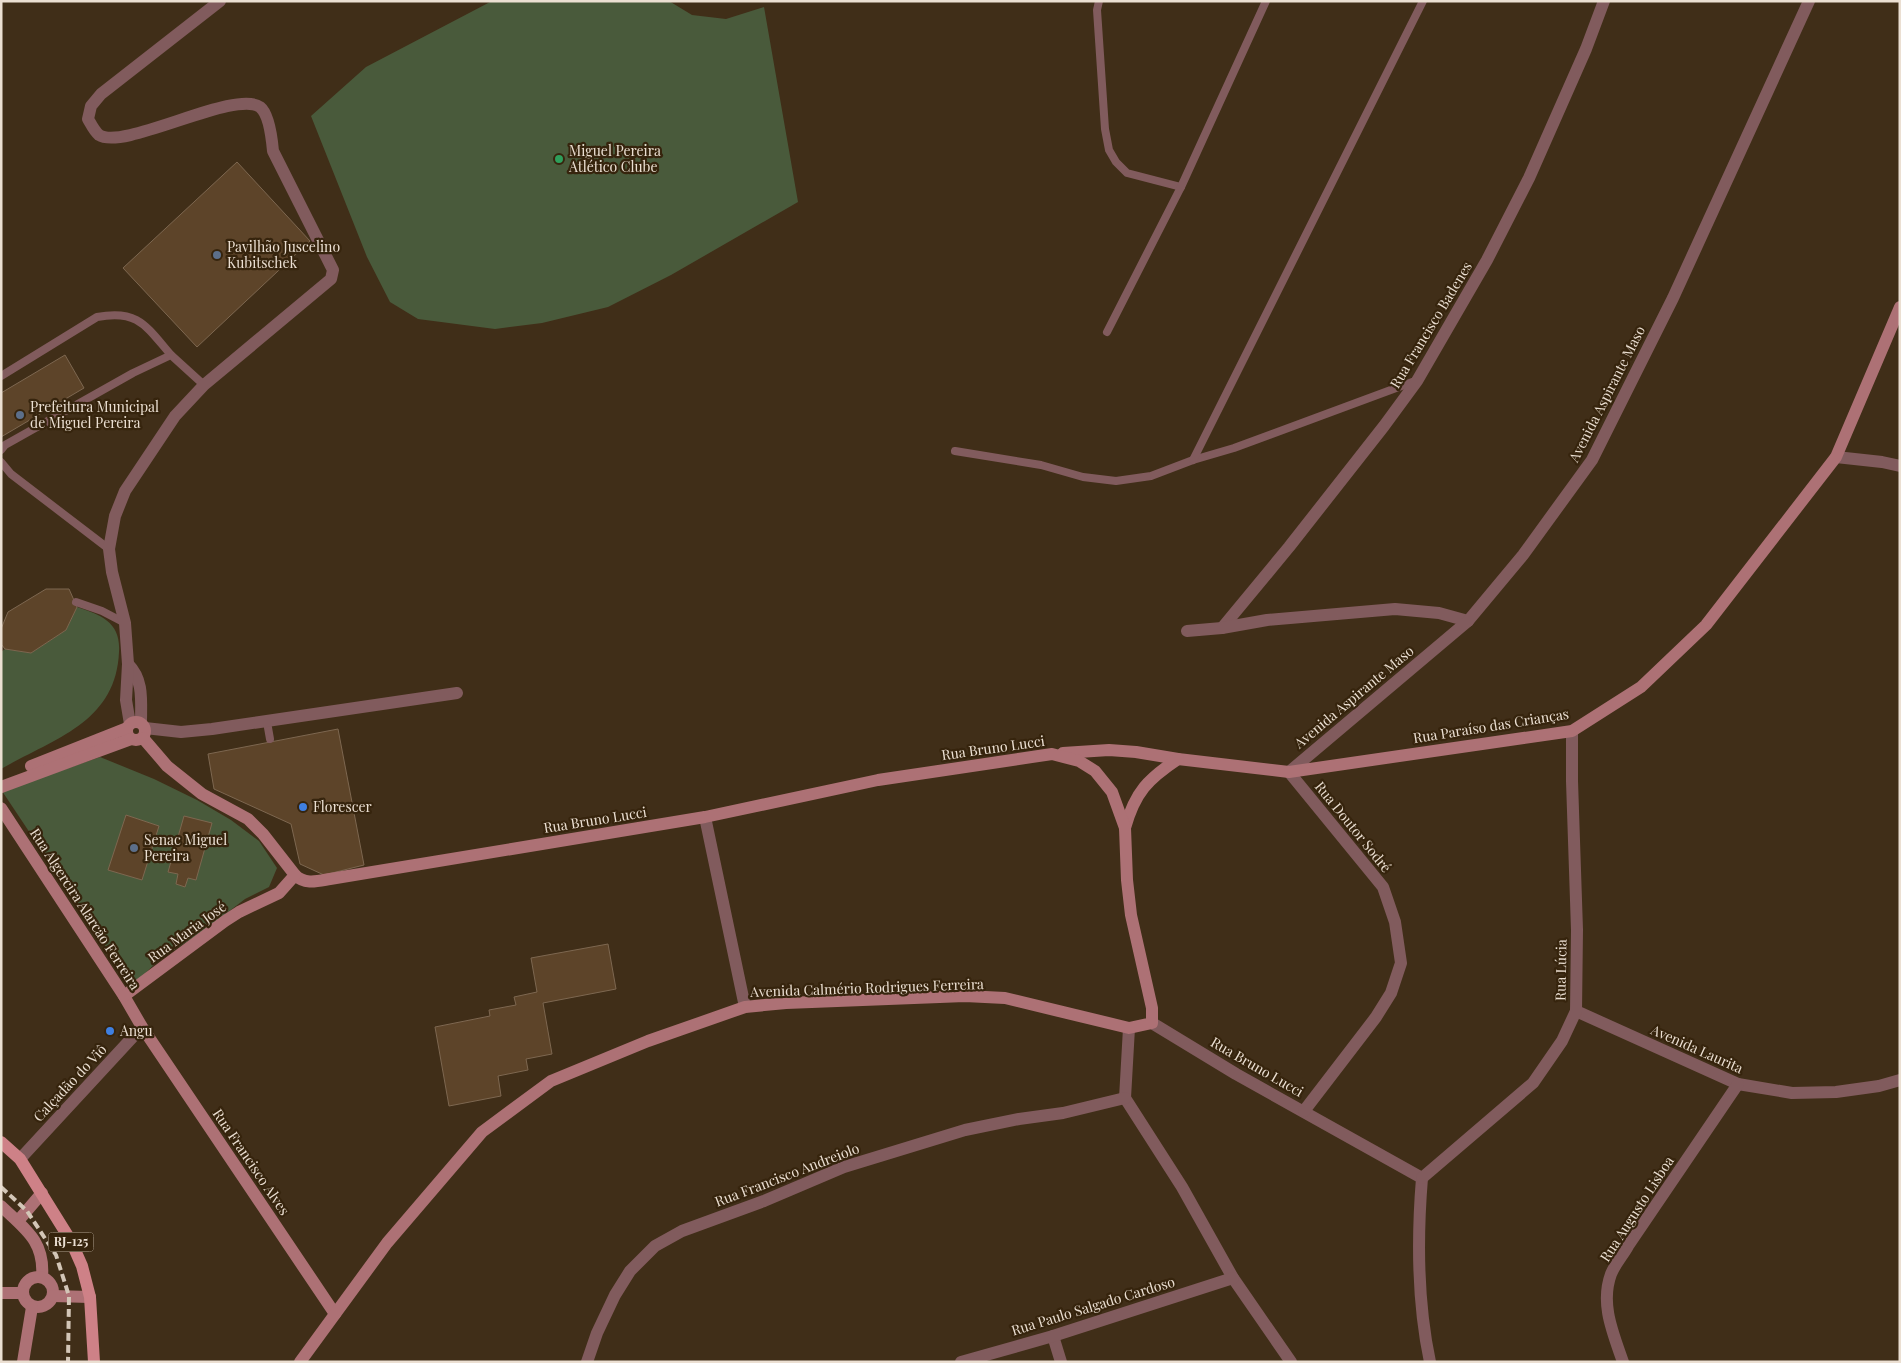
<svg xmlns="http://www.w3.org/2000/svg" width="1901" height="1363" viewBox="0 0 1901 1363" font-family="'Playfair Display',serif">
<rect width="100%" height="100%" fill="#402e18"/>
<g fill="#495a3b">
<path d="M492,1H669L692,15L726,19L764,7L798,202L671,275L608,307L542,323L495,329L418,319L390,302L367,257L311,116L366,67Z"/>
<path d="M77,607C102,615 121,623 119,652C116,723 53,739 1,769V652L5,649L31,653L66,630Z"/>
<path d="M100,757L154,779L197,800L231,820L259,841L277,868L269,887L245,899L202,932L161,958L132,986L2,791Z"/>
</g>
<g fill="#5d4429" stroke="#7d6750">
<path d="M237,162L310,241L197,347L123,268Z"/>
<path d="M65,355L84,388L1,437V393Z"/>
<path d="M46,589H69L77,607L66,630L31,653L5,649L1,644V629L8,612Z"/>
<path d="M338,729L364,865L324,875L300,864L291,824L214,789L208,754Z"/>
<path d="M126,815L159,826L142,880L108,870Z"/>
<path d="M184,816L212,823L196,880L188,878L185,887L176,884L178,874L168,872Z"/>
<path d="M608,944L616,989L543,1003L552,1054L526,1059L528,1070L498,1076L501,1096L449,1106L435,1027L490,1016L489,1010L516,1005L514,997L537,992L531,958Z"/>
</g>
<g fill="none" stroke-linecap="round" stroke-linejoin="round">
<g stroke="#815b5d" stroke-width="8">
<path d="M1099,1L1097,10L1105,129L1109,150L1116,162L1127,173L1181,187"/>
<path d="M1107,332L1181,187L1266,1"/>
<path d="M1,376L97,317C138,309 146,326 171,355"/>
<path d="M1,450L5,445L133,373L171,355L204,385"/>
<path d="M955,451L1041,465L1083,477L1116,481L1151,476L1193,460L1234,448L1415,381"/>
<path d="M1193,460L1423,1"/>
<path d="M1,462L11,474L109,549"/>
<path d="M76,602L102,611L125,623"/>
<path d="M267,722L270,739"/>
</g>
<g stroke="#815b5d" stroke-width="12">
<path d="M1836,457L1882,462L1900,466"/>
<path d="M1222,628L1289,547L1384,426L1417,381L1487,260L1529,178L1586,49L1604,1"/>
<path d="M1187,631L1222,628L1267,620L1395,609L1439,613L1468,621"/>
<path d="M128,664C144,680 141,701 141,723"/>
<path d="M130,724L126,700L128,664L125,623L112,572L109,549L115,516L125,491L175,416L204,385L331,279L333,270L273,151C272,140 269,114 260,107C235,89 124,151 99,135C94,131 91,124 88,119L91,106L101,94L220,1"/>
<path d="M145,728L181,732L212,729L457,693"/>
<path d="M705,817L745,1007"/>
<path d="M1576,1011L1738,1084L1792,1093L1836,1092L1879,1086L1900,1080"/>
<path d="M1152,1023L1236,1074L1422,1178C1417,1239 1417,1301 1430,1362"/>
<path d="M1129,1028L1125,1098L1182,1187L1233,1278L1291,1362"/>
<path d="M1304,1111L1376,1017L1391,993L1401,963L1395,922L1383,887L1289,772L1468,621L1523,555L1592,460L1673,298L1809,1"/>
<path d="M20,1159L142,1027"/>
<path d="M1422,1178L1533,1083L1562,1041L1576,1011L1577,930L1572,781V731"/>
<path d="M1053,1336L1061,1362"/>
<path d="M587,1362L597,1333L615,1295L630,1271L655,1246L682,1231L764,1201L844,1167L965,1130L1019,1119L1063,1113L1125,1098"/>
<path d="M961,1362L1053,1336L1233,1278"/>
<path d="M1623,1362C1613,1333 1600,1304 1611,1274C1615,1264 1623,1255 1628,1246L1738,1084"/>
</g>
<g stroke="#ad7175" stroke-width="12">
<circle cx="136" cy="731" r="9"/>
<path d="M1063,753L1109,750L1136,752L1178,759L1289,772L1572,731L1641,687L1706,625L1836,457L1900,307"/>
<path d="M31,766L127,728"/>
<path d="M1,787L131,739"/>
<path d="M1,808L124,996L142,1027L335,1314"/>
<path d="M1125,828C1135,792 1148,779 1178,759"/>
<path d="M295,875C305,885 318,881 330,879L705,817L878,780L1052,754L1079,761L1095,771L1112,792L1125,828L1127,880L1131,915L1152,1008V1023L1129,1028L1005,998L965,996L786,1003L745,1007L648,1041L551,1081L482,1132L387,1243L300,1362"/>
<path d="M124,996L225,921L239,912L279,893L295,875L263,834L248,819L202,794L167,766L143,738"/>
<path d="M1,1206C25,1229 45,1241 42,1277"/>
<path d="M18,1221L42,1193"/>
<circle cx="38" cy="1292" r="15"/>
<path d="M1,1293H22"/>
<path d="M53,1296L90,1297"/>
<path d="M23,1362L32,1307"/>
</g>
<path stroke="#ce8187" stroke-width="12" d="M1,1142L20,1159L71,1241L82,1266L90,1297L94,1362"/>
<path stroke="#d3c6b7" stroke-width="4" stroke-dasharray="8 4" stroke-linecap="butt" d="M1,1187L27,1211L56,1255L69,1296L68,1362"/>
</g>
<circle fill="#2e9e5b" stroke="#36240d" stroke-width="2" cx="559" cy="159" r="5"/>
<g fill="#5c6f8a" stroke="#36240d" stroke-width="2">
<circle cx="217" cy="255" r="5"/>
<circle cx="20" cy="415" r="5"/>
<circle cx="134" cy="848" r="5"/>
</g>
<g fill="#3f7fe0" stroke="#36240d" stroke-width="2">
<circle cx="303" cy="807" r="5"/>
<circle cx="110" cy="1031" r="5"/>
</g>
<g text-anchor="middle" stroke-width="4.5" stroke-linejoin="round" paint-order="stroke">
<rect fill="#36240d" stroke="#b5a797" stroke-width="1" x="48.5" y="1232.5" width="45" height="19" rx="4"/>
<g font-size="12" font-weight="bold" fill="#ebdfd2">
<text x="71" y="1246">RJ-125</text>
</g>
<g font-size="14" fill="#ebdfd2" stroke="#36240d" text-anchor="start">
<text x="569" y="156">Miguel Pereira<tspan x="569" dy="16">Atlético Clube</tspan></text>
<text x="227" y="252">Pavilhão Juscelino<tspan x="227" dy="16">Kubitschek</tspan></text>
<text x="30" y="412">Prefeitura Municipal<tspan x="30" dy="16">de Miguel Pereira</tspan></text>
<text x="313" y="812">Florescer</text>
<text x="144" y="845">Senac Miguel<tspan x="144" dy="16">Pereira</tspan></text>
<text x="120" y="1036">Angu</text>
</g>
<g font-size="14" fill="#ebdfd2" stroke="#36240d">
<text transform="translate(1431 325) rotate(-59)" y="5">Rua Francisco Badenes</text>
<text transform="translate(1607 394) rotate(-63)" y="5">Avenida Aspirante Maso</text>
<text transform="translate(1354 697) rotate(-40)" y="5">Avenida Aspirante Maso</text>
<text transform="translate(1491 726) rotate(-9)" y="5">Rua Paraíso das Crianças</text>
<text transform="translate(993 748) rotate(-8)" y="5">Rua Bruno Lucci</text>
<text transform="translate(595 820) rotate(-9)" y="5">Rua Bruno Lucci</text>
<text transform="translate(1353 827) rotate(51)" y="5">Rua Doutor Sodré</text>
<text transform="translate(85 909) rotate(57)" y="5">Rua Algercira Alarcão Ferreira</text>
<text transform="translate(187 932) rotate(-36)" y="5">Rua Maria José</text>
<text transform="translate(1561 970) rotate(-89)" y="5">Rua Lúcia</text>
<text transform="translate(867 988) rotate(-2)" y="5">Avenida Calmério Rodrigues Ferreira</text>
<text transform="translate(1697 1049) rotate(24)" y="5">Avenida Laurita</text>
<text transform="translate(1257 1067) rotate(30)" y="5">Rua Bruno Lucci</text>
<text transform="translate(70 1083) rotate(-47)" y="5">Calçadão do Viô</text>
<text transform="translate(251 1162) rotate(56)" y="5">Rua Francisco Alves</text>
<text transform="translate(787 1175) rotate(-21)" y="5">Rua Francisco Andreiolo</text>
<text transform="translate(1637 1209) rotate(-57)" y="5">Rua Augusto Lisboa</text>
<text transform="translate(1093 1306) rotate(-17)" y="5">Rua Paulo Salgado Cardoso</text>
</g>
</g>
<rect width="1901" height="1363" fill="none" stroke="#ebdfd2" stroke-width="5"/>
</svg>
